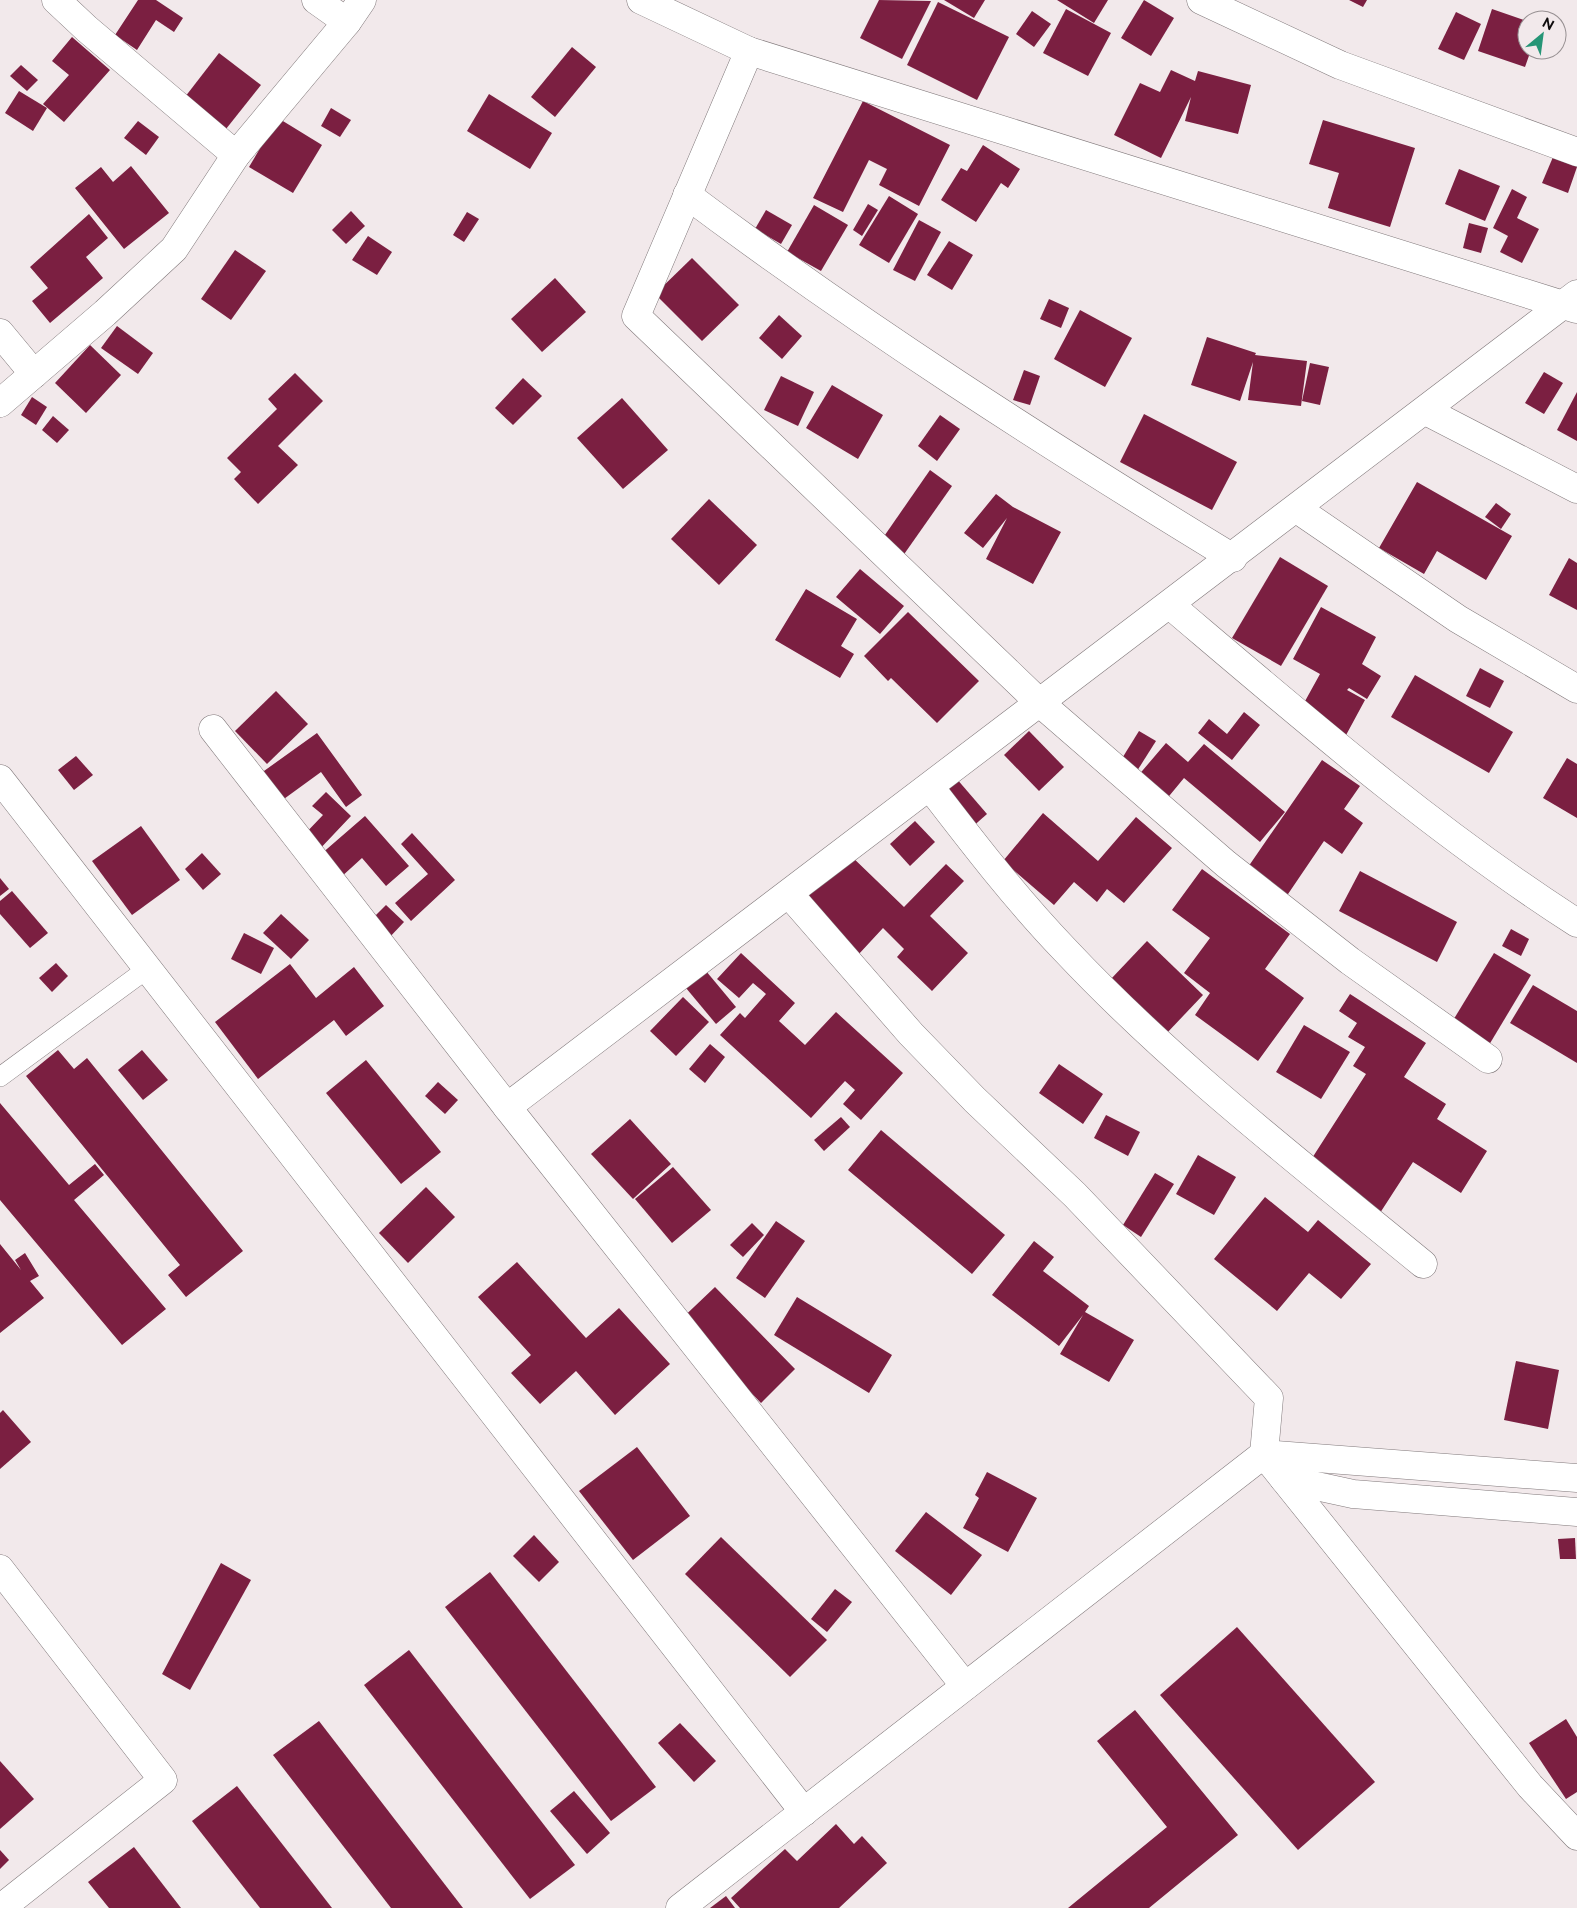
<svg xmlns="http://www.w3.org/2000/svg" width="1577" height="1908" viewBox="0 0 1577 1908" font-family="Raleway,sans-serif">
<rect width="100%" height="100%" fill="#f2e9eb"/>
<g fill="#7b1f41">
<path d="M138,0H156L183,18L174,32L156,20L137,50L115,35Z"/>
<path d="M879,0L931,1L902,59L860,38Z"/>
<path d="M944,0H985L974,18Z"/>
<path d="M1057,0H1108L1094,23Z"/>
<path d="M1144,0L1174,18L1151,56L1121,38Z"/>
<path d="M1349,0H1367L1363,7Z"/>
<path d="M938,2L1009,37L977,100L907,65Z"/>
<path d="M1066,9L1111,33L1088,76L1043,53Z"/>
<path d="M1492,9L1527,21V50H1531L1525,67L1478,51Z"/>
<path d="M1032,11L1051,24L1034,47L1016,34Z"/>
<path d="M1456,12L1481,24L1464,60L1438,49Z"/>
<path d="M72,37L110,70L64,122L43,104L69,75L52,61Z"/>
<path d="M572,47L596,67L555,117L531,97Z"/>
<path d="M219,53L261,85L226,129L185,97Z"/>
<path d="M21,65L38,80L27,91L10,76Z"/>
<path d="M1171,70L1195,81L1198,71L1251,85L1238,134L1185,121L1191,97L1161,158L1114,135L1140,83L1160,92Z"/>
<path d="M19,91L47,108L33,131L5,113Z"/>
<path d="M489,94L552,133L530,169L467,131Z"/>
<path d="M863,101L950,145L919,206L879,185L887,169L869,160L843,212L813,198Z"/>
<path d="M331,108L351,120L340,137L321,126Z"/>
<path d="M278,118L322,145L293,193L249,167Z"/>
<path d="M1323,120L1415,148L1390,227L1328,208L1339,173L1309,164Z"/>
<path d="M138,121L159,137L146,155L124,138Z"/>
<path d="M983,145L1020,169L1008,188L1001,183L976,222L941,200L961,168L967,171Z"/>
<path d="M1553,157L1577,167L1568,193L1542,183Z"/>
<path d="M131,166L169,213L124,249L75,188L101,167L113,182Z"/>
<path d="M1459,169L1500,186L1485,221L1445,204Z"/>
<path d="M1512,189L1527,197L1517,218L1539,229L1522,263L1500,252L1508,236L1493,228Z"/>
<path d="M889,196L918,214L889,263L859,245Z"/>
<path d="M868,204L878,210L862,236L853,230Z"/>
<path d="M814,205L848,225L821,271L787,252Z"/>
<path d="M766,210L792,225L781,244L755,229Z"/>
<path d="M351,211L365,226L346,244L332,230Z"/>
<path d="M467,212L479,219L464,242L453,235Z"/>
<path d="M89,214L108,238L86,257L103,278L50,323L32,301L48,288L30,267Z"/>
<path d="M919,220L941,232L915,281L893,270Z"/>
<path d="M1469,223L1488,228L1481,253L1463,248Z"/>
<path d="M368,236L392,252L377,275L352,260Z"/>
<path d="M949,241L973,255L952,290L927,275Z"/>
<path d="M235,250L266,271L231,320L201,299Z"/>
<path d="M692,258L739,305L702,341L655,294Z"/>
<path d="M555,278L586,312L542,352L511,319Z"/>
<path d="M1049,299L1069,308L1061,328L1040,319Z"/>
<path d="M1080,310L1132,338L1105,387L1054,359Z"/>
<path d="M779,315L802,336L782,359L759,338Z"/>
<path d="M117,326L153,353L138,374L101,348Z"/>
<path d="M1207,337L1256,353L1255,355L1307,361L1301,406L1248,400L1253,362L1240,401L1191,385Z"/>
<path d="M90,345L121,375L86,413L55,383Z"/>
<path d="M1310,363L1329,367L1320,405L1302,401Z"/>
<path d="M1024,370L1040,376L1030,405L1013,400Z"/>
<path d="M1544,372L1563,383L1544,414L1525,403Z"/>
<path d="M295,373L323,401L278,446L298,465L258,504L234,479L241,472L227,458L277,409L268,399Z"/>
<path d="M781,376L814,392L798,426L764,410Z"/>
<path d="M523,378L542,396L513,425L495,408Z"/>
<path d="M832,385L883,415L858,459L806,428Z"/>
<path d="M1577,392V441L1557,430Z"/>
<path d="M32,397L47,407L36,425L21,415Z"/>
<path d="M622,398L668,450L623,489L577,438Z"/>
<path d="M1144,414L1237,462L1212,510L1120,462Z"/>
<path d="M940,415L960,429L937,461L918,446Z"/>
<path d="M53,416L69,430L57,443L42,430Z"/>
<path d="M930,470L952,486L900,560L878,545Z"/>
<path d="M1417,482L1512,536L1486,580L1437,551L1424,574L1379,548Z"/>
<path d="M996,494L1013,507L1061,532L1033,584L986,559L1007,518L983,548L964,533Z"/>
<path d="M709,499L757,545L719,585L671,539Z"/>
<path d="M1496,503L1511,514L1501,529L1485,517Z"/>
<path d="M1280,557L1328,586L1281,666L1232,638Z"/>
<path d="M1569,558L1577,563V610L1549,595Z"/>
<path d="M860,569L904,606L880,634L836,597Z"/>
<path d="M806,589L857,619L841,646L854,654L840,678L775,640Z"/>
<path d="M1321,607L1376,637L1362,664L1381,676L1367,699L1349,688L1347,690L1365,700L1345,737L1299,712L1320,674L1293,659Z"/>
<path d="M908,612L979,681L937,723L891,678L888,681L864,656Z"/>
<path d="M1480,668L1504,681L1490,708L1466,696Z"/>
<path d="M1415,675L1513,732L1489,773L1391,717Z"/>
<path d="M276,691L308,724L267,764L235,731Z"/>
<path d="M1244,712L1260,725L1232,760L1198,733L1209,719L1227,734Z"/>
<path d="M1029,731L1064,767L1039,791L1004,755Z"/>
<path d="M1139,731L1156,741L1137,771L1121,760Z"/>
<path d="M317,733L362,795L346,807L321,772L277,804L257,776Z"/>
<path d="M1166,743L1188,762L1204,744L1285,812L1260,842L1184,778L1165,801L1137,777Z"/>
<path d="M76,756L93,775L74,790L58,770Z"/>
<path d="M1567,758L1577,764V818L1543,798Z"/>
<path d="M1322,760L1360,786L1344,809L1363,823L1342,854L1324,841L1286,897L1246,870Z"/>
<path d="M956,778L987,814L970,829L938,793Z"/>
<path d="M326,792L351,816L316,853L301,838L323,815L312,806Z"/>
<path d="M1043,813L1098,861L1136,817L1172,848L1124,903L1107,889L1097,902L1074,882L1054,905L1003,861Z"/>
<path d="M365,816L409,866L386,886L362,858L340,878L320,855Z"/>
<path d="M915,821L935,842L910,866L890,844Z"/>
<path d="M141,826L180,880L132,915L92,861Z"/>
<path d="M412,833L455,880L411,921L395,903L428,874L401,844Z"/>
<path d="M202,853L221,874L203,890L185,869Z"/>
<path d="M848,853L904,907L946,864L964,881L930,916L968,953L932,991L897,957L904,949L883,928L858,955L802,900Z"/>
<path d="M1202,869L1290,934L1265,969L1304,998L1258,1061L1195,1015L1210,993L1184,973L1210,938L1172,910Z"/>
<path d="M1360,871L1457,922L1437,962L1339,911Z"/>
<path d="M0,878L9,889L0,896Z"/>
<path d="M12,891L48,933L30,948L0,914V901Z"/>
<path d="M386,905L404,922L388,939L370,921Z"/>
<path d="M281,914L309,940L291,959L263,933Z"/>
<path d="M1511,929L1529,939L1521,956L1502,946Z"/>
<path d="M244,933L274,948L261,974L231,959Z"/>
<path d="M1147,941L1203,995L1166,1034L1110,980Z"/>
<path d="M741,953L795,1003L779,1021L805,1045L836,1012L903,1073L861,1120L843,1104L855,1090L845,1081L811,1118L720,1035L740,1013L745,1018L766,994L753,983L739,998L717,979Z"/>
<path d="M1494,953L1531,975L1486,1050L1449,1027Z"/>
<path d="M56,963L68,976L52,992L39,978Z"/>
<path d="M290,964L316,998L354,967L384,1006L346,1036L334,1020L258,1079L215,1022Z"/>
<path d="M706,971L736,1007L716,1024L686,988Z"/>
<path d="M1533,985L1577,1011V1063L1510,1023Z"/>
<path d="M1350,994L1426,1043L1404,1077L1446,1104L1437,1119L1487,1151L1461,1193L1413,1162L1380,1213L1307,1166L1366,1074L1353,1066L1365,1047L1348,1037L1357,1023L1339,1011Z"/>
<path d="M683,997L709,1022L676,1056L650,1031Z"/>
<path d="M1304,1025L1350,1052L1321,1099L1276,1072Z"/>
<path d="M710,1044L725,1057L705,1083L689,1069Z"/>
<path d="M58,1050L74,1069L87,1058L243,1251L186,1297L168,1275L180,1265L26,1076Z"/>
<path d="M142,1050L168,1080L143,1100L118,1070Z"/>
<path d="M366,1060L441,1152L401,1184L326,1093Z"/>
<path d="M1059,1064L1103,1094L1083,1124L1039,1093Z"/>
<path d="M438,1082L458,1100L445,1114L425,1096Z"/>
<path d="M0,1103L69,1185L95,1164L104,1175L74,1200L166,1309L122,1345L0,1200Z"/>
<path d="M1106,1115L1140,1132L1128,1156L1094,1138Z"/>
<path d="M841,1117L850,1127L824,1151L814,1140Z"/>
<path d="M630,1119L671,1164L633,1199L591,1154Z"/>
<path d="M881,1130L1005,1235L972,1274L848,1170Z"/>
<path d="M1198,1155L1236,1177L1214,1215L1176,1194Z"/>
<path d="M673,1167L711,1210L672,1243L635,1199Z"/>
<path d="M1155,1173L1174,1184L1141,1237L1123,1225Z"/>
<path d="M426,1187L455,1217L408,1263L379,1233Z"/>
<path d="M1265,1197L1308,1232L1318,1220L1371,1264L1341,1299L1309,1273L1277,1311L1214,1259Z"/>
<path d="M776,1221L805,1241L765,1298L736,1278Z"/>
<path d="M752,1223L764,1235L743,1257L730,1245Z"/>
<path d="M1034,1241L1054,1257L1043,1271L1089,1306L1085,1312L1134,1340L1109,1382L1060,1354L1083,1315L1059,1346L992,1295Z"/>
<path d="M0,1244L21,1270L15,1260L25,1253L39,1276L30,1281L44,1298L0,1333Z"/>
<path d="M517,1262L586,1338L619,1308L670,1364L615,1415L576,1371L540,1404L511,1373L531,1355L478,1297Z"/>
<path d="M715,1287L795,1369L761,1403L738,1379L674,1326Z"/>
<path d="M797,1297L892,1355L869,1393L774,1335Z"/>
<path d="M1516,1361L1559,1370L1548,1429L1504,1420Z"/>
<path d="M3,1410L31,1442L0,1469V1413Z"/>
<path d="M637,1447L690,1516L633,1560L579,1491Z"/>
<path d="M987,1472L1037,1498L1008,1552L963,1528L979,1498L975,1495Z"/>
<path d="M926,1512L982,1555L951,1595L895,1551Z"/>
<path d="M534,1535L559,1562L539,1582L513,1556Z"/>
<path d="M721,1537L827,1640L790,1677L685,1574Z"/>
<path d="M1575,1538L1576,1559H1560L1558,1539Z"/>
<path d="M221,1563L251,1580L190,1690L162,1674Z"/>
<path d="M490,1572L656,1787L611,1821L445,1607Z"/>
<path d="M835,1589L852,1602L827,1632L811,1619Z"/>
<path d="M1237,1627L1375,1782L1298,1850L1160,1695Z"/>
<path d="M409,1650L575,1865L530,1899L364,1685Z"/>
<path d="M1135,1710L1238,1835L1149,1908H1068L1167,1827L1097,1741Z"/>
<path d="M1566,1719L1577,1737V1792L1566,1799L1529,1743Z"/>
<path d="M319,1721L463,1908H391L273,1755Z"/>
<path d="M680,1723L716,1761L694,1782L658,1743Z"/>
<path d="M0,1761L34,1799L0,1829Z"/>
<path d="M237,1786L332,1908H260L192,1821Z"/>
<path d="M574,1791L610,1833L587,1854L550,1811Z"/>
<path d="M836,1824L854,1844L862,1836L887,1863L839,1908H740L731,1898L785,1849L797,1861Z"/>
<path d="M134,1847L181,1908H109L88,1882Z"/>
<path d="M0,1850L9,1860L0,1869Z"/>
<path d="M726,1896L735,1908H710Z"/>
</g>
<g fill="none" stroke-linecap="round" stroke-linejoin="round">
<defs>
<path id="service" d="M0,1077L147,969"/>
<g id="minor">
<path d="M56,0L87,29L236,155"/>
<path d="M316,0L347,22"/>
<path d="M641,0L749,51L1576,309"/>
<path d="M1201,0L1340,65L1577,152"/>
<path d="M749,51L636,316L1040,703L1226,864L1350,961L1488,1059"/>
<path d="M687,195C862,326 1046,444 1233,558"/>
<path d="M0,333L34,374"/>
<path d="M0,403L105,313L174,249L236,155L347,22L362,0"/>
<path d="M1426,411L1577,489"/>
<path d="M1297,509L1458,619L1577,689"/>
<path d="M1170,605C1301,716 1432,830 1577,923"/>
<path d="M213,729L507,1107L965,1686"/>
<path d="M0,779L804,1812"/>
<path d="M930,787C973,843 1016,899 1065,950C1174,1066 1300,1163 1423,1264"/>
<path d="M789,894L911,1034L975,1100L1075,1195L1269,1398L1264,1454L1577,1478"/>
<path d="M507,1107L1577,294"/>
<path d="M1284,1479L1353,1494L1577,1512"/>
<path d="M0,1569L163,1780L1,1908"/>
<path d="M680,1908L1264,1454L1530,1786L1577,1836"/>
</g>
</defs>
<use href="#service" stroke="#81797b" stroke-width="20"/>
<use href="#minor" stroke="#81797b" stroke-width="29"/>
<use href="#service" stroke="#fff" stroke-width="19"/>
<use href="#minor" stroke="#fff" stroke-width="28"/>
</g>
<g transform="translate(1542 35) rotate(29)"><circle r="24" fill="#f2e9eb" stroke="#979092"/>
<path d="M0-4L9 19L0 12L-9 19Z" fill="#269576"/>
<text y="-8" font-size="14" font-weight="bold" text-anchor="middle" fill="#0e0b0c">N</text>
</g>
</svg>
